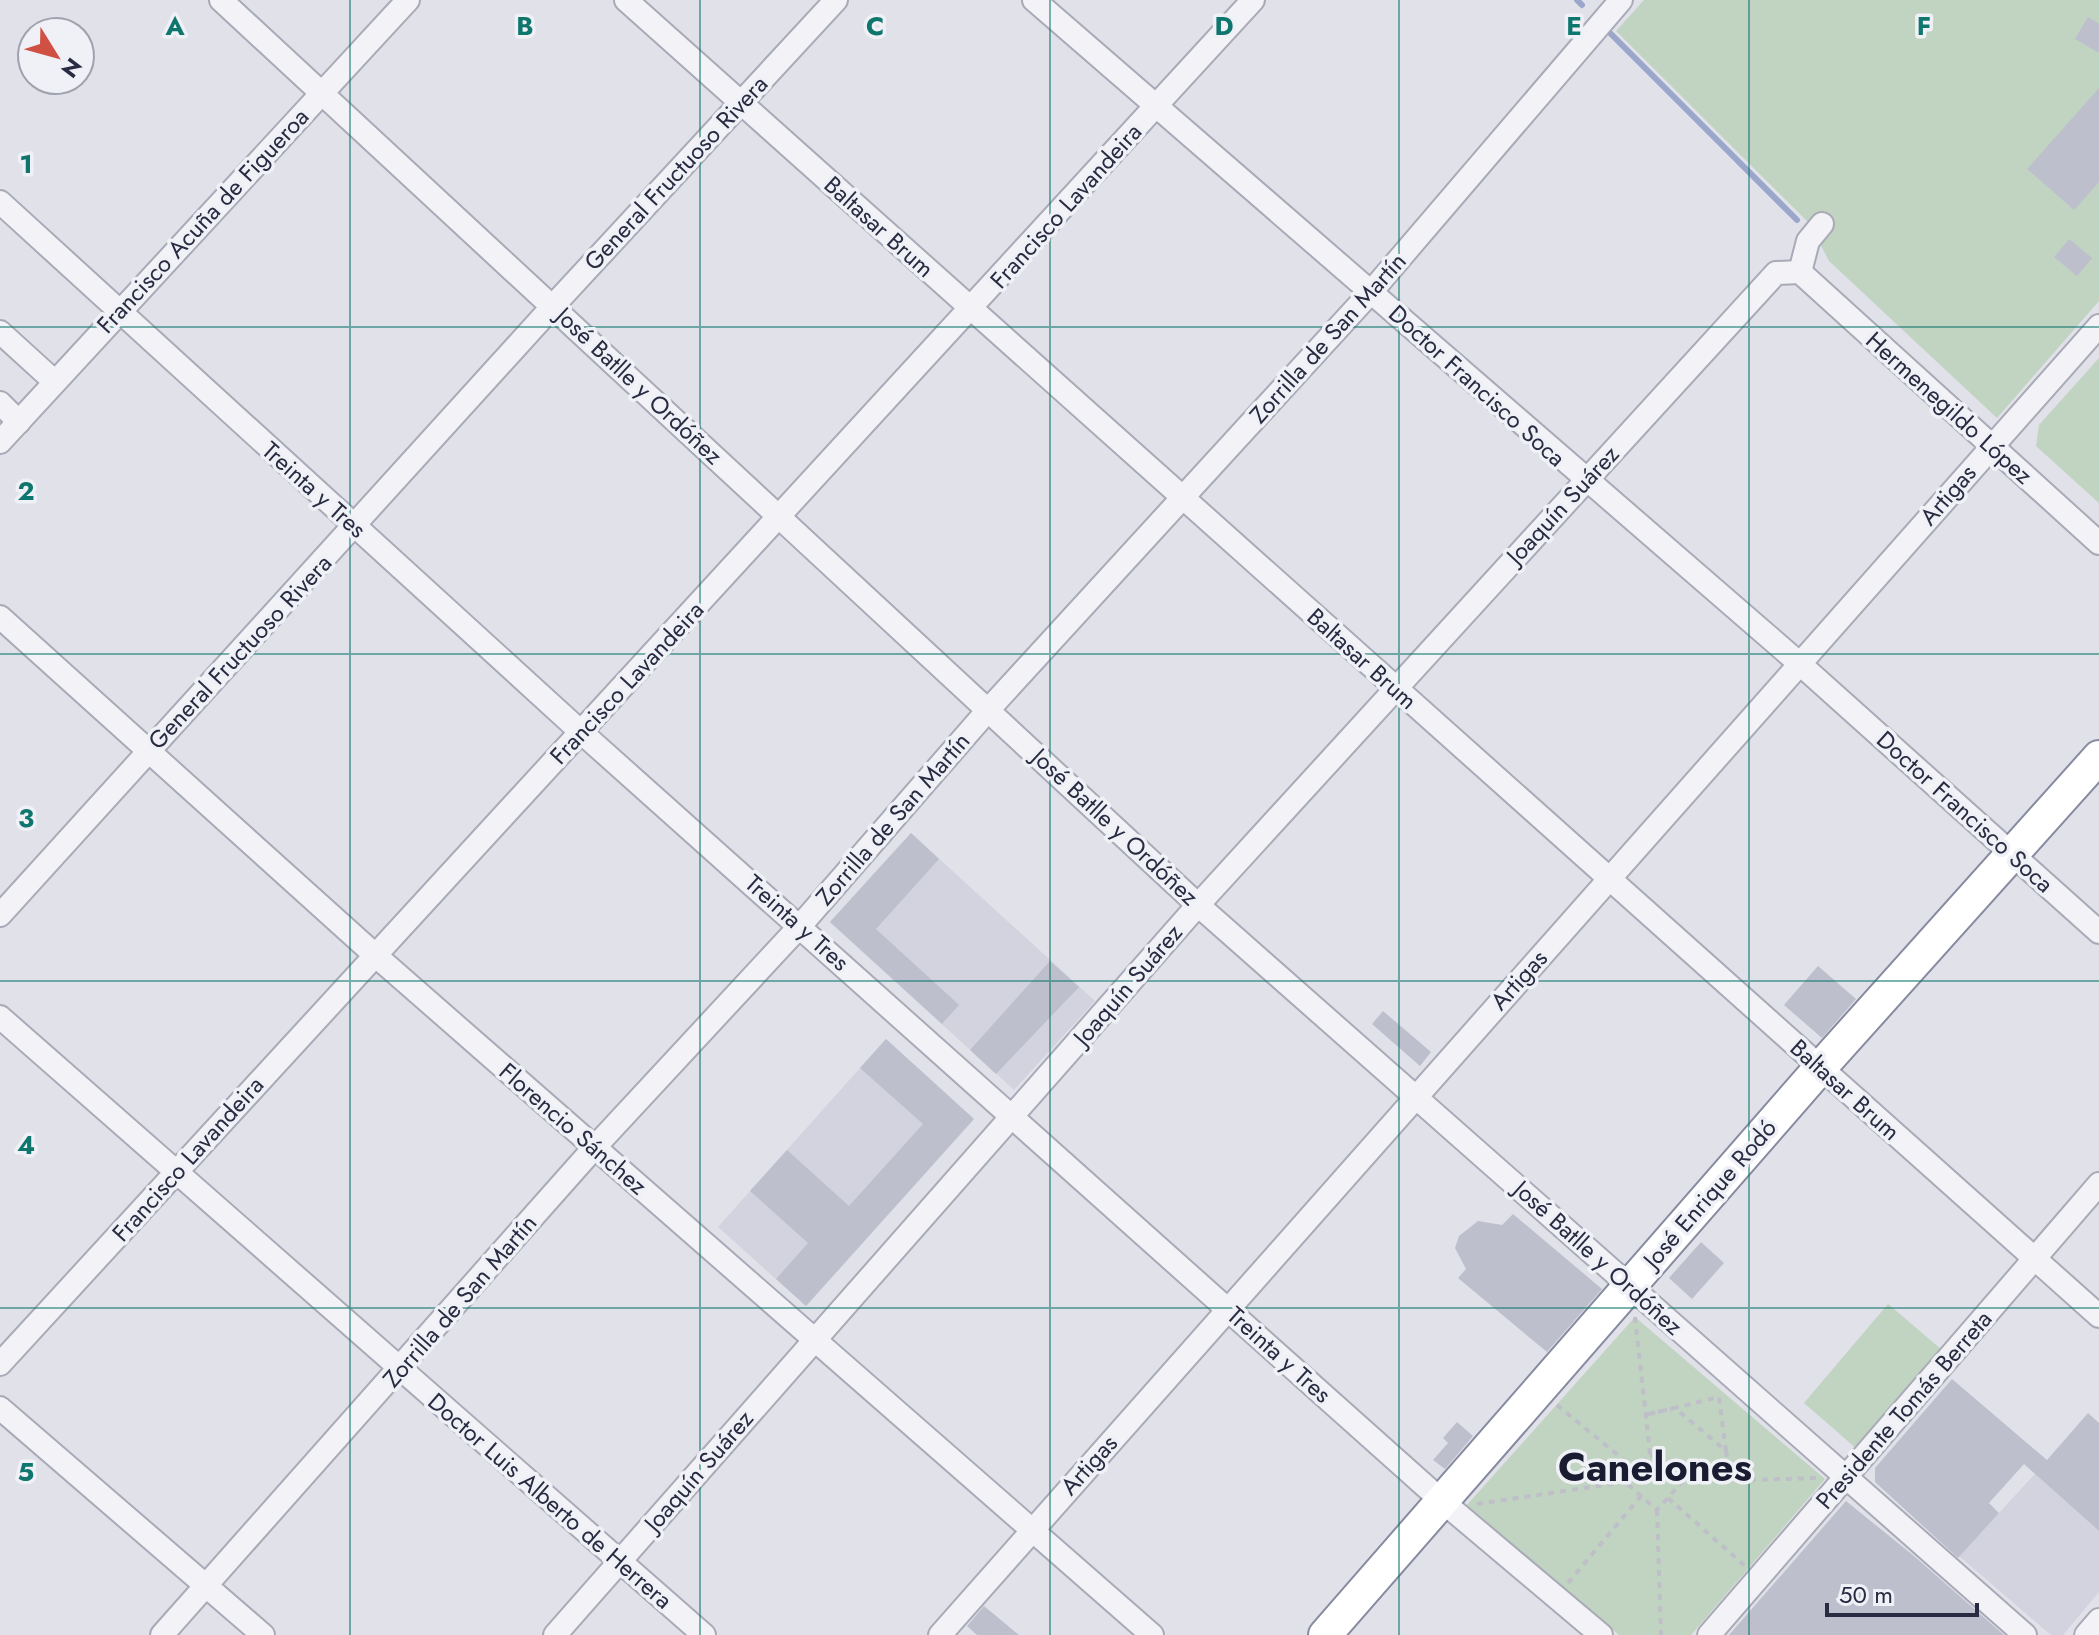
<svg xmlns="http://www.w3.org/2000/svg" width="2099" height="1635" viewBox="0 0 2099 1635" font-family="Jost,sans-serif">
<rect width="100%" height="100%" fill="#e0e1e9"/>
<g fill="#d2d3de">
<path d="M911,833L1095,1001L1014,1090L830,922Z"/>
<path d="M886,1039L974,1119L806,1306L718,1227Z"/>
<path d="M2035,1474L2099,1531V1592L2063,1635H2051L1959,1556Z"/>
</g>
<g fill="#c1d3c1">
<path d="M1644,0H2099V301L1997,418L1829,261L1809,223L1616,31Z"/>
<path d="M2099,358V503L2036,446L2039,425Z"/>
<path d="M1888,1304L1942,1350L1857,1449L1804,1403Z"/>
<path d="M1635,1317L1825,1479L1691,1635H1619L1466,1506Z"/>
</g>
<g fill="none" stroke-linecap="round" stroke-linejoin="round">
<g stroke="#9aa6ca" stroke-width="6">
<path d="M1577,0L1582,5"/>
<path d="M1607,30L1797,220"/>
</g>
</g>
<g fill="#bdbfcc">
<path d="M2088,17L2099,24V53L2075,39Z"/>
<path d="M2099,88V182L2074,210L2027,169Z"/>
<path d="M2069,239L2092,258L2077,276L2054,257Z"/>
<path d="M911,833L939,859L876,929L959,1005L942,1024L830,922Z"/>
<path d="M1050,961L1079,987L996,1074L970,1050Z"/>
<path d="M1818,966L1856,999L1822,1038L1784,1005Z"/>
<path d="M1383,1011L1431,1052L1420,1066L1372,1024Z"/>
<path d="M886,1039L974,1119L806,1306L776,1279L808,1243L750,1191L787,1150L849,1206L923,1124L860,1068Z"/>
<path d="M1513,1214L1602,1289L1547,1352L1458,1278L1466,1269L1455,1248L1459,1236L1478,1221L1502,1225Z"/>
<path d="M1701,1242L1724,1263L1692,1299L1669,1278Z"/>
<path d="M1952,1379L2047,1460L2088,1413L2099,1423V1531L2024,1464L1989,1503L1999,1513L1958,1558L1875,1482V1468Z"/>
<path d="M1457,1422L1473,1436L1445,1469L1433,1460L1448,1443L1443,1438Z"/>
<path d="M1846,1501L1914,1556L2004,1635H1729Z"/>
<path d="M984,1606L1019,1635H977L967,1626Z"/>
</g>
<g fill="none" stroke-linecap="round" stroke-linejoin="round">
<defs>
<g id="minor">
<path d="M221,0L1198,905L2025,1635"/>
<path d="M626,0L2099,1316"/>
<path d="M1034,0L1800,664L2099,932"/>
<path d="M0,202L581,732L1442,1501L1601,1635"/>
<path d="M1800,272L1808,241L1822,224"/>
<path d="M0,332L55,382"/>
<path d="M0,403L19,422"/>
<path d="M0,442L408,0"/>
<path d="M0,617L375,955L1152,1635"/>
<path d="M0,915L553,306L836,0"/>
<path d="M0,1017L704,1635"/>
<path d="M0,1364L1253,0"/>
<path d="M0,1408L263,1635"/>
<path d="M162,1635L594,1148L800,926L989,709L1371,292L1621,0"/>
<path d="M555,1635L1198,905L1776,273L1800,272L2099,543"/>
<path d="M940,1635L2099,326"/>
<path d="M1709,1635L2099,1184"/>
<path d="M2086,1635L2099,1620"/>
</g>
<path id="highway" d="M1325,1635L1820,1068L2099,757"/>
</defs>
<use href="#minor" stroke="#a9aab7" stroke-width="26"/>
<use href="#highway" stroke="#878ba0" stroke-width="36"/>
<g stroke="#bebfc8" stroke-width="4" stroke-dasharray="6 6" stroke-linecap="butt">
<path d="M1635,1317L1650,1454"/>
<path d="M1557,1405L1636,1470"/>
<path d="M1726,1451L1719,1397L1645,1415L1675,1408L1726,1451L1730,1478"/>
<path d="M1682,1482L1650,1454L1625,1482L1657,1510L1682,1482L1817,1478"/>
<path d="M1668,1498L1744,1565"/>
<path d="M1477,1504L1625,1482"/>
<path d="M1657,1510L1661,1635"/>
<path d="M1568,1583L1641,1496"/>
</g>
<use href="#minor" stroke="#f3f3f7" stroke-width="22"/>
<use href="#highway" stroke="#fff" stroke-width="32"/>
</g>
<path fill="none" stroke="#0f766e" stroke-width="2" stroke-opacity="0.55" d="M350,0V1635M700,0V1635M1050,0V1635M1399,0V1635M1749,0V1635M0,327H2099M0,654H2099M0,981H2099M0,1308H2099"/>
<g text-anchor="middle" stroke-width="7" stroke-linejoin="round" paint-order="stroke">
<g font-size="24" fill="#282b41" stroke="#eff1f6">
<text transform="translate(676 173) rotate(-47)" y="8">General Fructuoso Rivera</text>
<text transform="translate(1066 206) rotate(-48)" y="8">Francisco Lavandeira</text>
<text transform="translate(203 221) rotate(-47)" y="8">Francisco Acuña de Figueroa</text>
<text transform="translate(879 227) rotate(42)" y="8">Baltasar Brum</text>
<text transform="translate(1328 338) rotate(-48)" y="8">Zorrilla de San Martín</text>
<text transform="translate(639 386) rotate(43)" y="8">José Batlle y Ordóñez</text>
<text transform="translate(1477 386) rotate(42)" y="8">Doctor Francisco Soca</text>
<text transform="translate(1949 408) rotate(42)" y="8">Hermenegildo López</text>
<text transform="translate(314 490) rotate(42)" y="8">Treinta y Tres</text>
<text transform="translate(1948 495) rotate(-49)" y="8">Artigas</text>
<text transform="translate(1563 505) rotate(-47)" y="8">Joaquín Suárez</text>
<text transform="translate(240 652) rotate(-47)" y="8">General Fructuoso Rivera</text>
<text transform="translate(1362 659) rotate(42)" y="8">Baltasar Brum</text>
<text transform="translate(627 683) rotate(-47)" y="8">Francisco Lavandeira</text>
<text transform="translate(1965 812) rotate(42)" y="8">Doctor Francisco Soca</text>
<text transform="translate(893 819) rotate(-49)" y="8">Zorrilla de San Martín</text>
<text transform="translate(1115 827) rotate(43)" y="8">José Batlle y Ordóñez</text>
<text transform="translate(797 923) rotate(42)" y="8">Treinta y Tres</text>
<text transform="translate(1519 980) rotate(-48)" y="8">Artigas</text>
<text transform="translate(1128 985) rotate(-49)" y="8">Joaquín Suárez</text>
<text transform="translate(1845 1090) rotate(42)" y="8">Baltasar Brum</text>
<text transform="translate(573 1129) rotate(41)" y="8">Florencio Sánchez</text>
<text transform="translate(188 1159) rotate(-48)" y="8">Francisco Lavandeira</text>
<text transform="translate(1710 1194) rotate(-49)" y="8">José Enrique Rodó</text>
<text transform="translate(1598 1258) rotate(42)" y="8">José Batlle y Ordóñez</text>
<text transform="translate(460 1301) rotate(-49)" y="8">Zorrilla de San Martín</text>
<text transform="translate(1279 1355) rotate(42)" y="8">Treinta y Tres</text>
<text transform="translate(1904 1410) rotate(-49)" y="8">Presidente Tomás Berreta</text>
<text transform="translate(1089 1465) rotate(-48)" y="8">Artigas</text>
<text transform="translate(699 1471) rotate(-49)" y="8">Joaquín Suárez</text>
<text transform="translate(550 1501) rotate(41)" y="8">Doctor Luis Alberto de Herrera</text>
</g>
<g font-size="40" font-weight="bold" fill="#1a1d31" stroke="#eff1f6">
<text x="1655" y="1481">Canelones</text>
</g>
</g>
<g font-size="26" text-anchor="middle" font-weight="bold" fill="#0f766e" stroke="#eff1f6" stroke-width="7" stroke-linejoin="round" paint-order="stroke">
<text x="175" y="35">A</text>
<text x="525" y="35">B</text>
<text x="875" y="35">C</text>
<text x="1224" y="35">D</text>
<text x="1574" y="35">E</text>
<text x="1924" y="35">F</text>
<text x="26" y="173">1</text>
<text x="26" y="500">2</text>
<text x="26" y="827">3</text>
<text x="26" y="1154">4</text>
<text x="26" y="1481">5</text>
</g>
<g transform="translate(56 56) rotate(127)"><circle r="38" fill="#eff1f6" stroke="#9fa2ae" stroke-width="2"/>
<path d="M0-6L14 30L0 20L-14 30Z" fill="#d05043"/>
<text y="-12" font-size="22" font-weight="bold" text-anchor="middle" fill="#282b41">N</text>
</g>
<path d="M1827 1603v12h150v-12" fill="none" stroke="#282b41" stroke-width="4"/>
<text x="1839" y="1603" font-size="24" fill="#282b41" stroke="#eff1f6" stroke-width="6" paint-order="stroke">50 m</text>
</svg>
